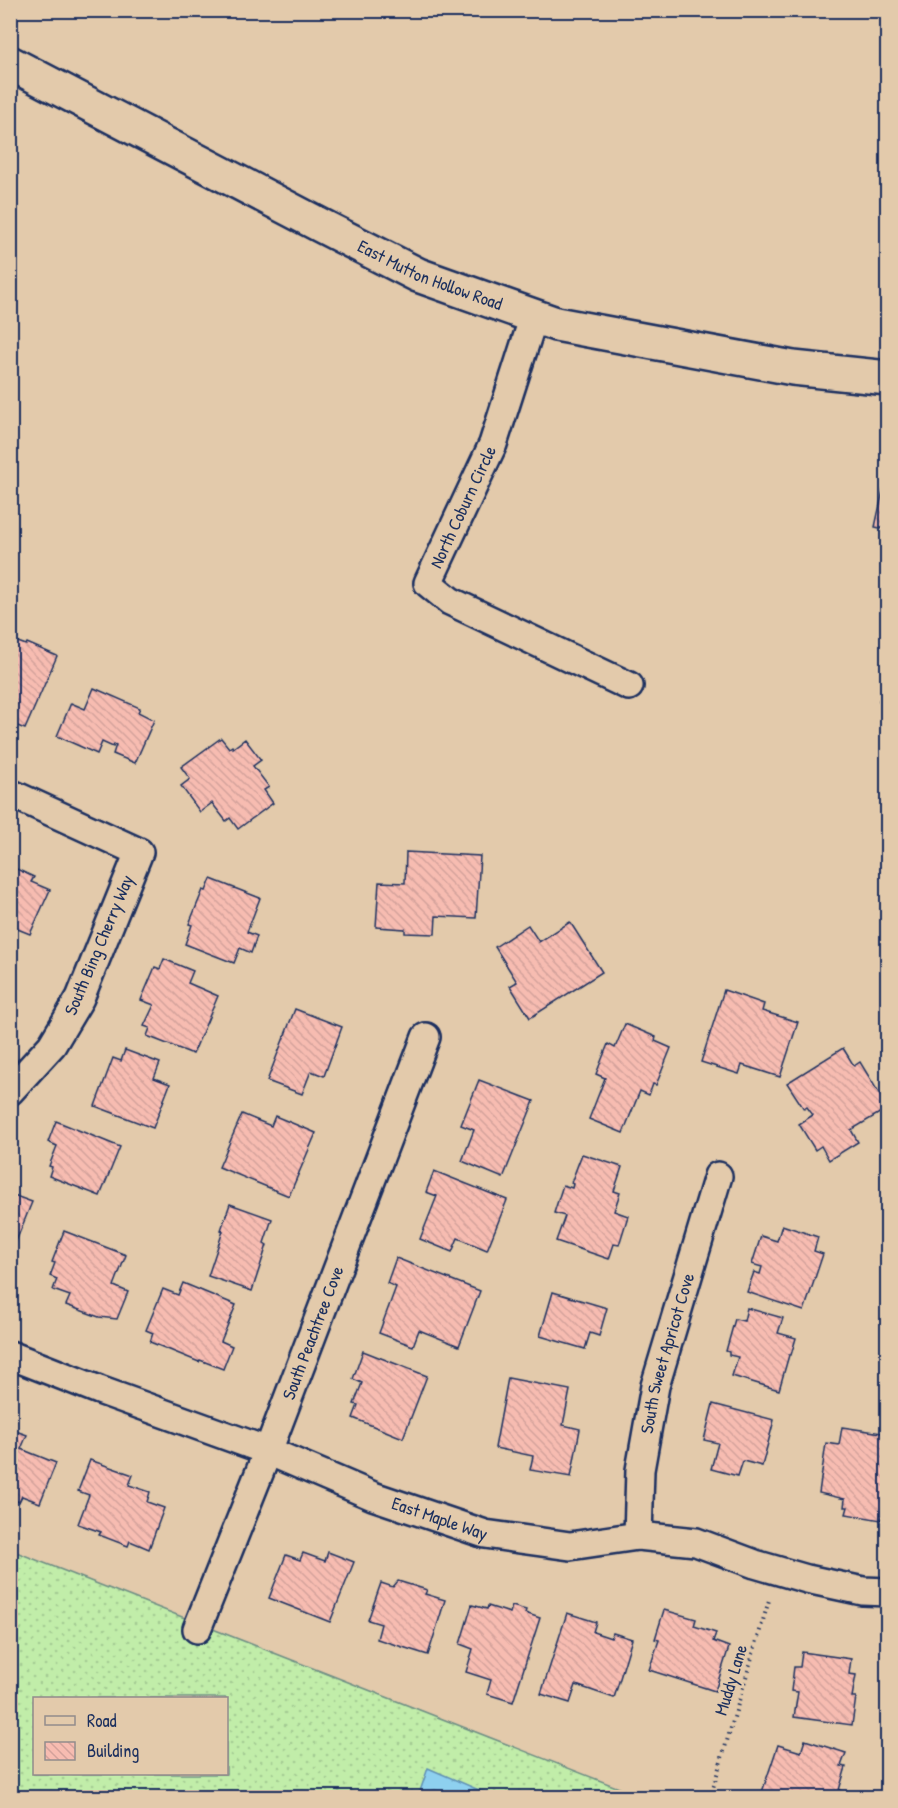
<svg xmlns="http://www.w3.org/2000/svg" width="898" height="1808" viewBox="0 0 898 1808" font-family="'Patrick Hand',sans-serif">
<defs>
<pattern id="grass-dots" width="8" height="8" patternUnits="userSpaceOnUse" patternTransform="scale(1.5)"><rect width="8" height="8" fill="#c1eda9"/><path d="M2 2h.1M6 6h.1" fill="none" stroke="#a5cc94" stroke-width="1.8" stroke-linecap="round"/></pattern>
<pattern id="water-ripples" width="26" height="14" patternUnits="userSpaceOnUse" patternTransform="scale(1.5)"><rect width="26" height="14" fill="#8ed0ef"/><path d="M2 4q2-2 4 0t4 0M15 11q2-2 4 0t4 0" fill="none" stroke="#7ab3cf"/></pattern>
<pattern id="building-back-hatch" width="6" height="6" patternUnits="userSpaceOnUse" patternTransform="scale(1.5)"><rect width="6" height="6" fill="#f7bcb1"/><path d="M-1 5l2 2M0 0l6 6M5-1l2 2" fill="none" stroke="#d3a29b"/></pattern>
</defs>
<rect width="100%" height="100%" fill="#e3caab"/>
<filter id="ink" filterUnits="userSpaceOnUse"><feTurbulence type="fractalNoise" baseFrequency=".0167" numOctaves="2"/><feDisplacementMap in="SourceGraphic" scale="12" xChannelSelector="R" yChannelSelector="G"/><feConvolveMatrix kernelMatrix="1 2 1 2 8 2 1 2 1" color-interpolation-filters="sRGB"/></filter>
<g filter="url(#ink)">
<path fill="url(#grass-dots)" stroke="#6e8e84" stroke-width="1.5" fill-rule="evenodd" d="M11,1550L642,1797H11ZM34,1698H226V1774H34Z"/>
<path fill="url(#water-ripples)" stroke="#6090b5" stroke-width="1.5" d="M428,1768L495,1797H418Z"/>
<g fill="url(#building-back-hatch)" stroke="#1b2f5e" stroke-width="1.5">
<path d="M886,477L888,478V530L875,527Z"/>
<path d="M10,639L26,645L27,643L57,656L25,729L10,723Z"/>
<path d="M94,688L140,708L138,712L154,720L135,763L113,754L116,745L114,744L113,747L102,742L97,754L57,736L71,703L85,709Z"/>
<path d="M888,698V736L879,700Z"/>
<path d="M221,738L229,748L232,746L233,748L245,739L261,760L253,766L269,787L264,790L273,803L238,829L230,818L226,821L212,803L200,812L181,786L190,779L181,767Z"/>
<path d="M406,852L480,856L476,918L436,916L435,934L405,933V929L376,927L379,882L405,883Z"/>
<path d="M10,866L34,877L31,882L50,890L30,934L10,926Z"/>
<path d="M211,879L260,898L247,932L257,936L251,953L240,948L234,963L185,944L192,925L189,924L203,890L206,891Z"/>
<path d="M570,922L602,972L530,1018L510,986L517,982L495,947L528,925L539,942Z"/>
<path d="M164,959L193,971L188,983L218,996L193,1054L147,1036L150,1028L144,1026L154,1005L141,1000L155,967L160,969Z"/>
<path d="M724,990L764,1004L762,1011L798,1022L780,1077L742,1065L739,1074L701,1062Z"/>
<path d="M295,1009L342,1027L324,1076L311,1071L302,1094L267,1081Z"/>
<path d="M625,1024L656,1037L655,1041L671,1048L656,1085L653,1084L649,1095L640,1091L623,1133L589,1119L605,1078L596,1074L608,1044L615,1048Z"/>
<path d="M843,1048L854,1066L860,1062L888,1108L851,1130L858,1142L829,1160L821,1146L815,1150L799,1124L813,1115L807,1107L804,1109L787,1083Z"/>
<path d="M125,1050L160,1063L154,1078L170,1084L153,1128L95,1106L113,1058L121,1061Z"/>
<path d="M479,1080L534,1101L503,1178L462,1161L474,1130L461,1125Z"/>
<path d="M242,1114L271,1126L275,1116L316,1133L289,1196L219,1167Z"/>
<path d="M56,1121L120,1147L100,1196L49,1176L52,1167L49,1166L57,1146L48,1142Z"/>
<path d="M582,1154L622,1167L614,1191L620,1193L614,1211L628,1216L619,1245L614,1244L609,1259L556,1241L565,1216L554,1213L563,1185L572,1188L573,1184L571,1183Z"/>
<path d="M434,1171L507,1200L487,1250L458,1238L452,1252L420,1239L437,1196L426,1192Z"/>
<path d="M10,1194L32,1202L10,1256Z"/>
<path d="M230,1204L272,1219L264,1243L267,1245L252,1291L208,1276L223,1231L221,1230Z"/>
<path d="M782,1225L818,1237L814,1251L823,1254L804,1311L747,1292L754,1272L760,1274L762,1267L752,1264L761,1236L777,1241Z"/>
<path d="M64,1231L126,1255L114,1286L128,1292L117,1319L99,1317L66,1305L70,1296L53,1290L57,1279L50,1276L55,1263L52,1262Z"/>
<path d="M396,1258L480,1291L459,1346L419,1330L413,1346L379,1333L396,1287L387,1283Z"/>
<path d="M183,1283L236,1305L221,1341L232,1346L223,1369L200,1360L199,1362L150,1342L153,1333L146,1330L163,1289L178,1295Z"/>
<path d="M553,1292L607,1308L599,1336L590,1333L585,1349L540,1336Z"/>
<path d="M747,1308L783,1318L778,1333L796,1338L791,1355H789L779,1390L732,1376L738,1357L729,1355V1352L726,1351L735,1319L744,1321Z"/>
<path d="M363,1351L427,1376L403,1438L353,1418L358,1405L354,1404L362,1383L353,1379Z"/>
<path d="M508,1378L570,1390L563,1425L580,1429L571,1477L530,1470L533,1456L495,1448Z"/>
<path d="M713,1404L774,1420L762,1466L743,1461L738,1476L711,1469L718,1443L704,1440Z"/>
<path d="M842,1427L888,1434V1474L881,1520L846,1514L848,1507H844L845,1499L819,1493L826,1443L839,1445Z"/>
<path d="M10,1429L27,1435L21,1449L56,1463L40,1503L22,1496L19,1502L10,1498Z"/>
<path d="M90,1460L133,1475L129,1485L150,1492L147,1502L164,1508L149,1549L130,1541L128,1546L99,1535L101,1532L78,1524L89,1495L78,1491Z"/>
<path d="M328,1552L354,1562L330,1622L269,1598L286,1555L300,1560L303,1553L325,1561Z"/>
<path d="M398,1581L427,1590L425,1594L445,1600L428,1655L377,1639L381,1624L368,1620L381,1583L393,1587Z"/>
<path d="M472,1605L487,1609L488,1606L510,1613L512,1606L526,1610L525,1613L540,1618L513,1702L487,1694L491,1680L466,1672L473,1649L460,1644Z"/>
<path d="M664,1610L696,1619L694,1626L716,1633L713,1641L729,1647L715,1691L649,1670L659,1640L655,1639Z"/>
<path d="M567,1613L596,1622L593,1632L611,1638L613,1633L632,1639L614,1698L576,1685L570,1703L541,1694Z"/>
<path d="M802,1652L851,1659L849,1674L856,1675L852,1697H856L852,1725L794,1717L798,1692L791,1691L794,1667H800Z"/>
<path d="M805,1740L846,1753L841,1766L846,1767L839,1790L844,1792L842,1798H760L778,1745L801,1752Z"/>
</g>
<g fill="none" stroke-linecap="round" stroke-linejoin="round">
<defs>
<g id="minor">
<path d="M534,316L493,444L428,583L450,601L629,686"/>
<path d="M10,793L139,852L80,998L52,1045L10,1091"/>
<path id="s1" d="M10,1355L99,1390L268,1451L373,1496L485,1534L570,1546L638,1536L696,1542L755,1564L807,1579L863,1591L888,1592"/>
<path id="s2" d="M638,1536L640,1470L655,1386L718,1176"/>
<path id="s3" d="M197,1629L268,1451L426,1037"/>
</g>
<g id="tertiary">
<path id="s4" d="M10,63L320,225L418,275L556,324L793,368L888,378"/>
</g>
</defs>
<use href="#minor" stroke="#1b2f5e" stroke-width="32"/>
<use href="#tertiary" stroke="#1b2f5e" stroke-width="38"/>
<path stroke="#1b2f5e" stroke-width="4" stroke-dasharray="1.5 4.5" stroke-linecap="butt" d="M710,1798L770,1597"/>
<use href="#minor" stroke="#e3caab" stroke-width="27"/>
<use href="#tertiary" stroke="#e3caab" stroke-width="33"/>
</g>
</g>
<g text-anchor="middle" stroke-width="5" stroke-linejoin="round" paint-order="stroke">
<g font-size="18" fill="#1b2f5e" stroke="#e3caab">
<text dy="6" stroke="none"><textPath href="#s4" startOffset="471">East Mutton Hollow Road</textPath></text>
<text transform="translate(463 507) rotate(-65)" y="6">North Coburn Circle</text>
<text transform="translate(99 945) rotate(-67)" y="6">South Bing Cherry Way</text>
<text dy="6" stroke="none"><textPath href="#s3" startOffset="318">South Peachtree Cove</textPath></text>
<text dy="6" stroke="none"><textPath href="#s2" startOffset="186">South Sweet Apricot Cove</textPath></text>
<text dy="6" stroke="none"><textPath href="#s1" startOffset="460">East Maple Way</textPath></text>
<text transform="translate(731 1680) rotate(-73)" y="6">Muddy Lane</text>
</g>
</g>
<rect width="898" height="1808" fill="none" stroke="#e3caab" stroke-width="36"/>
<rect x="18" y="18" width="862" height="1772" fill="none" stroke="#1b2f5e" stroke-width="2" filter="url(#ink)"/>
<rect x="33" y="1697" width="195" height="78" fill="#e3caab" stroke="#938c8c" stroke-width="1.5"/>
<rect x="45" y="1716" width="30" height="9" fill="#e3caab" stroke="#938c8c" stroke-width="1.5"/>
<text x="87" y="1727" font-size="18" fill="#1b2f5e">Road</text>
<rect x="45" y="1742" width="30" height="18" fill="url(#building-back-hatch)" stroke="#938c8c" stroke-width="1.5"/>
<text x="87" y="1757" font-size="18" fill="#1b2f5e">Building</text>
</svg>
